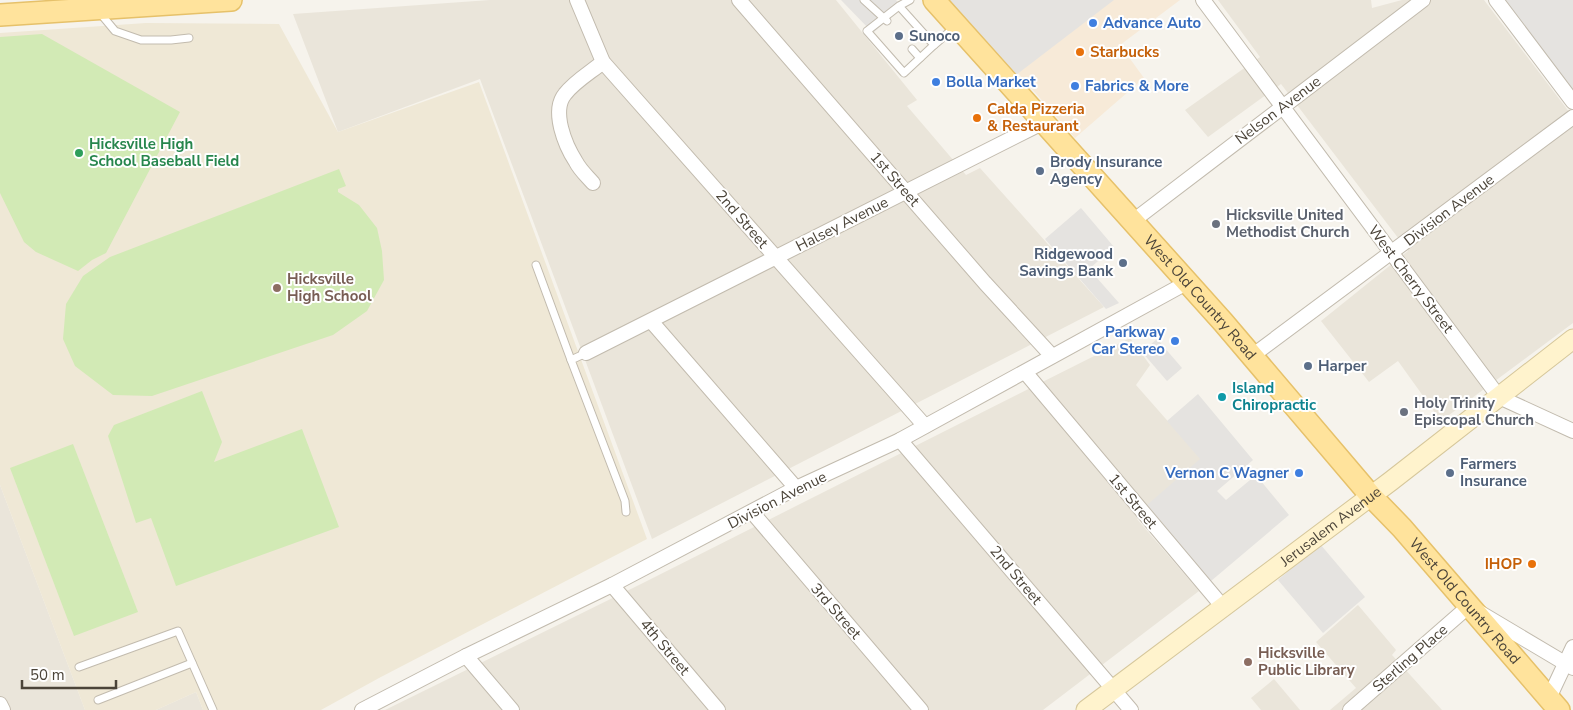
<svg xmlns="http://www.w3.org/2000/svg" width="1573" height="710" viewBox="0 0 1573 710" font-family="'Nunito Sans',sans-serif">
<rect width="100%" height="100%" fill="#f6f3ec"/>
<g fill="#eae5da">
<path d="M490,0H836L917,100L907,106L966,175L980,168L1104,307L652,539L480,79L338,132L293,14Z"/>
<path d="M1218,0H1371L1372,8L1402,0H1484L1573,117V323L1441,421L1398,361L1369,382L1321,321L1408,251L1281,84L1208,137L1185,110L1260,57Z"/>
<path d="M1130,338L1150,365L1136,385L1202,460L1137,519L1199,591L1043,710H385L641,584Z"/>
<path d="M0,485L85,710H0Z"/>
<path d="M1358,605L1396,650L1392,655L1442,710H1330L1356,688L1316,642Z"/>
<path d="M1274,679L1300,710H1261L1251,698Z"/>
<path d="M196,692L203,710H156Z"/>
</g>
<path fill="#f7ead8" d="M954,0H1180L1120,45L1144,78L1075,138Z"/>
<path fill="#efe8d6" d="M146,23L279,24L338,132L479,82L647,539L379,678L321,710H203L196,692L156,710H85L0,485V33Z"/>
<g fill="#d2eab5">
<path d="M42,34L180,112L106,253L92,260L78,271L36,252L24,242L0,193V37Z"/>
<path d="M339,169L346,186L338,189V192L359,205L377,228L382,251L384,280L367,311L333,335L152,396L113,395L75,366L63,339L66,304L83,276L110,257Z"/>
<path d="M202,391L222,442L214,462L302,429L339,527L176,586L151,518L136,523L108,436L114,425Z"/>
<path d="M73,444L138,612L74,636L10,468Z"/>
</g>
<g fill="#e5e3e0">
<path d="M841,0H896L899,3V10L873,33Z"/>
<path d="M934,0H1114L1008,81Z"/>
<path d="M1496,0H1573V102Z"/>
<path d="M1081,208L1114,247L1089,269L1119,303L1106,309L1045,239Z"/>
<path d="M1157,339L1182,368L1167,381L1142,352Z"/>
<path d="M1198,394L1253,460L1217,491L1226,500L1256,475L1289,515L1211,581L1147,505L1200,459L1167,421Z"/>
<path d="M1320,544L1365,597L1323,633L1278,580Z"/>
</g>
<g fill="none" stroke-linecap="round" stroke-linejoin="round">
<defs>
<g id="service">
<path d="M864,0L887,21"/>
<path d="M899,6L934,45L904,73L867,31L899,6L910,0"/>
<path d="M100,13L115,31L141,40H171L189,38"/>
<path d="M934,45L955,27"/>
<path d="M912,49L920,58"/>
<path d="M536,265L571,360"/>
<path d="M586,353L571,360L625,501L626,512"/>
<path d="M79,667L178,631L213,710"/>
<path d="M98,700L192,663"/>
</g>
<g id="minor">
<path d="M577,0L603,62L925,426"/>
<path d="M739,0L985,283L1052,356"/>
<path d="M1203,0L1499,397L1573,431"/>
<path d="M1496,0L1573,102"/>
<path d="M593,183C587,176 580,170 576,162C565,145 551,111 565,94C575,81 591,72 603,62"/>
<path d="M1133,221L1423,0"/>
<path d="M651,321L796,488"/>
<path d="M586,353L1044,122"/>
<path d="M1252,356L1573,117"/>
<path d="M1025,372L1223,607"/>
<path d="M900,440L1131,710"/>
<path d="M752,512L921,710"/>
<path d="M612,585L718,710"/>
<path d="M466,656L512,710"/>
<path d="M1549,698L1573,647"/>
<path d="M0,704L3,710"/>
<path d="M362,710L466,656L612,585L796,488L900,440L1188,282"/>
<path d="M1350,710L1469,606L1573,668"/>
</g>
<g id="secondary">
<path id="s1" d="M1086,710L1391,481L1573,339"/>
</g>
<g id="primary">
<path id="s2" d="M934,0L1223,322L1371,496L1402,528L1559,710"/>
<path d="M0,15L231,0"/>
</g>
</defs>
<use href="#service" stroke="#c2bbae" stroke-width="9"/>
<use href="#minor" stroke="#c2bbae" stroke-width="16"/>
<use href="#secondary" stroke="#d6c79b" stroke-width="21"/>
<use href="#primary" stroke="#e6c16a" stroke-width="24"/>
<use href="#service" stroke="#fff" stroke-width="7"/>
<use href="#minor" stroke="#fff" stroke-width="14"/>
<use href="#secondary" stroke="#fff3cd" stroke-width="19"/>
<use href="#primary" stroke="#ffe39c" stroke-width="21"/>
</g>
<g fill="#3f7fe0" stroke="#fff" stroke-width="2">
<circle cx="1093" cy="23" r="5"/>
<circle cx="936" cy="82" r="5"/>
<circle cx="1075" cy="86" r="5"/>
<circle cx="1175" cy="341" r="5"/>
<circle cx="1299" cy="473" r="5"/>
</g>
<g fill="#5c6f8a" stroke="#fff" stroke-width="2">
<circle cx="899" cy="36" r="5"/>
<circle cx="1040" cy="171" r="5"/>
<circle cx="1123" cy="263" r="5"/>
<circle cx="1308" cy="366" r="5"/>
<circle cx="1450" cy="473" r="5"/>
</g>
<g fill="#e8710a" stroke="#fff" stroke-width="2">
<circle cx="1080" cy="52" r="5"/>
<circle cx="977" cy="118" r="5"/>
<circle cx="1532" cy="564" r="5"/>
</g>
<circle fill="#2e9e5b" stroke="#fff" stroke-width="2" cx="79" cy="153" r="5"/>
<g fill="#6b7280" stroke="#fff" stroke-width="2">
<circle cx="1216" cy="224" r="5"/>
<circle cx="1404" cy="412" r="5"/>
</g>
<g fill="#8d6e63" stroke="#fff" stroke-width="2">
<circle cx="277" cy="288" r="5"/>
<circle cx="1248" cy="662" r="5"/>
</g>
<circle fill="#0f9aa8" stroke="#fff" stroke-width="2" cx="1222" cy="397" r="5"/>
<g text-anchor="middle" stroke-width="4" stroke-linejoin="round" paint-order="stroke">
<g font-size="15" font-weight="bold" fill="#366cbe" stroke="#fff" text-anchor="start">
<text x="1103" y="28">Advance Auto</text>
<text x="946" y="87">Bolla Market</text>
<text x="1085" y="91">Fabrics &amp; More</text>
<text x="1165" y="337" text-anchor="end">Parkway<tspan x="1165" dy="17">Car Stereo</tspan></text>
<text x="1289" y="478" text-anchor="end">Vernon C Wagner</text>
</g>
<g font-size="15" font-weight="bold" fill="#4e5e75" stroke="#fff" text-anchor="start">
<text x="909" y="41">Sunoco</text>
<text x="1050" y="167">Brody Insurance<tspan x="1050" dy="17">Agency</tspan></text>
<text x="1113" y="259" text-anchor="end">Ridgewood<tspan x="1113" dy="17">Savings Bank</tspan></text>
<text x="1318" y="371">Harper</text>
<text x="1460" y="469">Farmers<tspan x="1460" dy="17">Insurance</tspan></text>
</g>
<g font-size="15" font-weight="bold" fill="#c56008" stroke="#fff" text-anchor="start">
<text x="1090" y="57">Starbucks</text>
<text x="987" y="114">Calda Pizzeria<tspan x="987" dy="17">&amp; Restaurant</tspan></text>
<text x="1522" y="569" text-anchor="end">IHOP</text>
</g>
<g font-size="15" fill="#4b4439" stroke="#fff">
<text transform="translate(1278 110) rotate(-37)" y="5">Nelson Avenue</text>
<text transform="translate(895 179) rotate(49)" y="5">1st Street</text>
<text transform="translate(1449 210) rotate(-37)" y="5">Division Avenue</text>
<text transform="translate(742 219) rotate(49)" y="5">2nd Street</text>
<text transform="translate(842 224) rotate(-27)" y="5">Halsey Avenue</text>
<text transform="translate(1411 279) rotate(53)" y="5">West Cherry Street</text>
<text dy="5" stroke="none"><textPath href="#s2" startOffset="399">West Old Country Road</textPath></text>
<text transform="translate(777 500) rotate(-27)" y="5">Division Avenue</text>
<text transform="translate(1133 501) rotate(50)" y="5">1st Street</text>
<text dy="5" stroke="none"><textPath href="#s1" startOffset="306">Jerusalem Avenue</textPath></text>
<text transform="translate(1016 575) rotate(50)" y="5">2nd Street</text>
<text dy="5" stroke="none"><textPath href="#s2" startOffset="802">West Old Country Road</textPath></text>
<text transform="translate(836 611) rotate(49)" y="5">3rd Street</text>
<text transform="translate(665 647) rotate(50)" y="5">4th Street</text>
<text transform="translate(1410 658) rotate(-41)" y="5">Sterling Place</text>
</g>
<g font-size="15" font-weight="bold" fill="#27864d" stroke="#fff" text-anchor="start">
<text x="89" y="149">Hicksville High<tspan x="89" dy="17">School Baseball Field</tspan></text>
</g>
<g font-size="15" font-weight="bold" fill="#5b616d" stroke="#fff" text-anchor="start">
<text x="1226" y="220">Hicksville United<tspan x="1226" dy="17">Methodist Church</tspan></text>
<text x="1414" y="408">Holy Trinity<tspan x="1414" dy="17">Episcopal Church</tspan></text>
</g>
<g font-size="15" font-weight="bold" fill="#785e54" stroke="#fff" text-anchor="start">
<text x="287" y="284">Hicksville<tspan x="287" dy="17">High School</tspan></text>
<text x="1258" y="658">Hicksville<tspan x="1258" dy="17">Public Library</tspan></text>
</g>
<g font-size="15" font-weight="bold" fill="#0d838f" stroke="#fff" text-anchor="start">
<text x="1232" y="393">Island<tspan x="1232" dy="17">Chiropractic</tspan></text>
</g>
</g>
<path d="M22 680v8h94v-8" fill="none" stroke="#4b4439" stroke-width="2.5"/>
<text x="30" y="680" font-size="15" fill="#4b4439" stroke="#ffffff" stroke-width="4" paint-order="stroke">50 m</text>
</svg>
